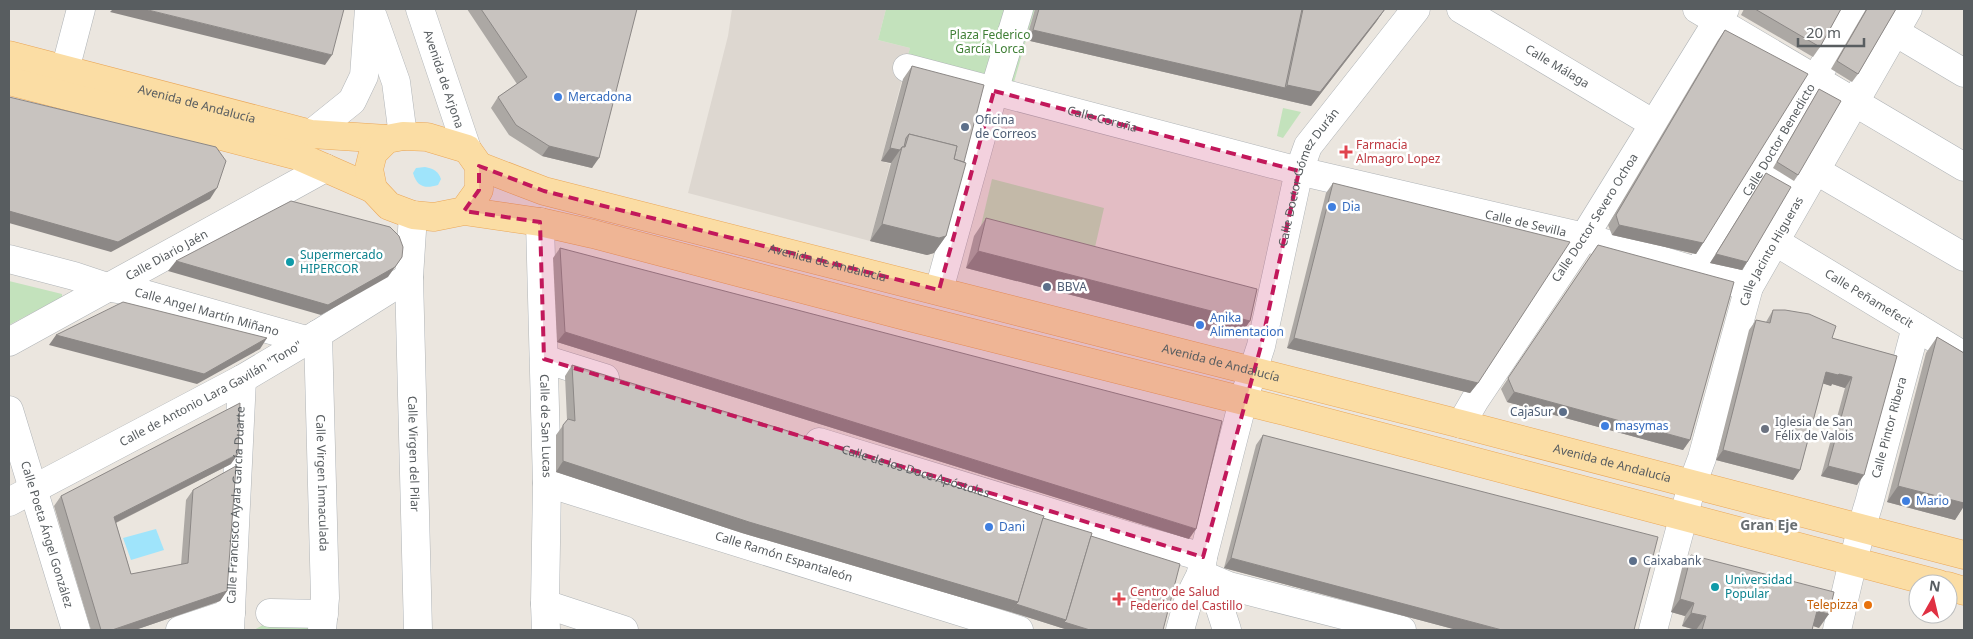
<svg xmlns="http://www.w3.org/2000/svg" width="1973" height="639" viewBox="0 0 1973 639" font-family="'Noto Sans',sans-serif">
<rect width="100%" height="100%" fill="#ebe6df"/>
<path fill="#ddd7d0" d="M732,9H886L878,40L910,48L881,161L890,164L870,241L688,193L728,36Z"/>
<g fill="#c3e2bc">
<path d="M886,9H1035L1014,82L908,55L910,48L878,40Z"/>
<path d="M1283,108L1301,112L1283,138L1277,136Z"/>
<path d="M992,179L1104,208L1092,260L980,230Z"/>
<path d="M9,281L62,294V297L9,325Z"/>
<path d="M272,620L314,622V630H254Z"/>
</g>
<g fill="#9fe4fb">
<path d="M425,167C434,169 438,171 441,179L438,185C425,189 417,187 413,173L416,168Z"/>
<path d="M156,529L164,550L131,560L123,538Z"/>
</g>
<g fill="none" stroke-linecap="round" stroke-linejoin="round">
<defs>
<g id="minor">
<path id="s1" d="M420,9L467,149"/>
<path id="s2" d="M1461,9L1654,124"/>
<path d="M1697,9L1964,167"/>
<path d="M373,17L396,82L403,136"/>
<path d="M1895,32L1964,73"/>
<path id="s3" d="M907,68L1299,171L1584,237L1749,287"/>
<path d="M65,70L81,9"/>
<path d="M311,134L352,101L364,76L369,9"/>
<path d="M1762,169L1802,193"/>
<path d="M1815,170L1964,257"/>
<path id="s4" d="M413,215L409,277L418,630"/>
<path id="s5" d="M540,222L547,483L545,604L546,630"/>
<path id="s6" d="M1774,241L1964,356"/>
<path id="s7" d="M9,259L74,276L107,287L144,294L306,340"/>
<path id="s8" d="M1698,271L1762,169L1857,9"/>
<path d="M939,290L994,91L1019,9"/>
<path id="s9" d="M318,334L325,598L322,630"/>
<path id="s10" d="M9,342L325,168"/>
<path d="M544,359L605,378"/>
<path id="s11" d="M9,410L76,630"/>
<path id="s12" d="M1461,424L1475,400L1584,237L1725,9"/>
<path id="s13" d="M819,442L1138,539L1203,557"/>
<path id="s14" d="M547,483L1019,630"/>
<path id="s15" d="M9,502L242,379L318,334L409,277"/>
<path d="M545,604L624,630"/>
<path d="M270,613L324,614"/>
<path d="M180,630L231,613"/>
<path id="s16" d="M230,630L242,379"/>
<path d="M1180,630L1189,598L1201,574L1229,586L1402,630"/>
<path id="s17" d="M1227,630L1217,599L1201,574L1203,557L1243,401L1261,346L1299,171L1308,146L1416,9"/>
<path id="s18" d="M1653,630L1692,485L1702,458L1749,287L1908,9"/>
<path id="s19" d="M1837,630C1847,588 1856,544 1869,503L1916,327"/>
</g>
<g id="major">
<path id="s20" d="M9,55L311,134L387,139"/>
<path d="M9,81L298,156L373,189"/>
<path id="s21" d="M479,166L544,191L1461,424L1964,555"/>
<path d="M464,211L479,190V166L467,149L427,137L403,136L387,139L373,153L369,169L373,189L389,206L413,215L434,217L464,211L540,222L593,234L905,316L1284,411L1939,584"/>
<path d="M1948,586L1964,591"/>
</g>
</defs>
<use href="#minor" stroke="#b0b4b7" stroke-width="29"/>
<use href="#major" stroke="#eaa759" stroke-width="29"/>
<use href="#minor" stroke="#fff" stroke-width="28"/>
<use href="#major" stroke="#fbdda4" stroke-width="28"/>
</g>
<g fill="#aca8a4">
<path d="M467,9H637L592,168L542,156L509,135L491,108L498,97L517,84Z"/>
<path d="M1035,9H1385L1376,22L1311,106L1026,40Z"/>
<path d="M1744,9H1841L1820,47L1813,57L1741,15Z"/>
<path d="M1866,9H1896L1858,74L1852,82L1831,69Z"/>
<path d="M1725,30L1703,243L1696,254L1612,235L1608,225L1718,40Z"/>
<path d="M912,66L964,162L946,236L934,253L927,255L870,241L891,163L881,161L903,79Z"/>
<path d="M1819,89L1798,175L1794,181L1773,168Z"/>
<path d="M1766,173L1747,262L1742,270L1710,263Z"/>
<path d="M1333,183L1478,383L1470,393L1287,348L1326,193Z"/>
<path d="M986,218L1250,321L1238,338L966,268L974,236Z"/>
<path d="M1598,245L1690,440L1683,450L1507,402L1501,389Z"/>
<path d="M560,248L1189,539L557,342L553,258Z"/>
<path d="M1773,310L1832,338L1897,356L1857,485L1821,476L1845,388L1832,384L1831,386L1823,383L1800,470L1793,480L1716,460L1749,330L1756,320L1766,322Z"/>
<path d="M1937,337L1964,353V506L1955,520L1887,502L1926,353Z"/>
<path d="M572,365L1043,518L1091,536L1163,630H1068L1011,612L742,533L556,472V435L567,420L565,376Z"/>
<path d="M1263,435L1634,630H1457L1224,568L1256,445Z"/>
<path d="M231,464L116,523L131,574L181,565L186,500L193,490L227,591L220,601L135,630H91L54,506L61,496Z"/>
<path d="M1691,555L1819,628L1813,626L1812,630H1696L1682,626L1685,616L1671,612L1682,568Z"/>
</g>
<g fill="#8c8886">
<path d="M113,9H144L332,55L325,65L110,12Z"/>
<path d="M1385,9L1376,22L1311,106L1026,40L1033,30L1285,88L1287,85Z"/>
<path d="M549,146L599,158L592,168L542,156Z"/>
<path d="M890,148L900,150L891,163L881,161Z"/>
<path d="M217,188L210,199L111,252L9,223V211Z"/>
<path d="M882,224L946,236L934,253L927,255L870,241Z"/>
<path d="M1619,225L1703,243L1696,254L1612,235Z"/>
<path d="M978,251L1250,321L1238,338L966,268Z"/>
<path d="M1716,254L1747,262L1742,270L1710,263Z"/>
<path d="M402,257L388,277L321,315L168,271L176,261Z"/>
<path d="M565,332L1196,529L1189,539L557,342Z"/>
<path d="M56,335L267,338L260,349L197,384L49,345Z"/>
<path d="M1294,338L1478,383L1470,393L1287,348Z"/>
<path d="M1826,372L1839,374L1852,377L1845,388L1832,384L1831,386L1818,382Z"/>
<path d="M1514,392L1690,440L1683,450L1507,402Z"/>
<path d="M1723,450L1800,470L1793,480L1716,460Z"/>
<path d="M238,454L231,464L107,527L114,517Z"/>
<path d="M563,461L1018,602L1011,612L742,533L556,472Z"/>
<path d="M1828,466L1864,475L1857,485L1821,476Z"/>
<path d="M1898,486L1964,503V506L1955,520L1887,502Z"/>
<path d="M1231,558L1502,630H1457L1224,568Z"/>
<path d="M227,591L220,601L135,630H112Z"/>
<path d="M1680,599L1694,603L1685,616L1671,612Z"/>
<path d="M1016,604L1066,620L1090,630H1068L1011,612Z"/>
<path d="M1817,611L1829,614L1819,628L1808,624Z"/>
<path d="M1691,613L1706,616L1696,630L1682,626Z"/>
</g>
<g fill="#c8c3bf" stroke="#8c8886">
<path d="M144,9H344L332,55Z"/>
<path d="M481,9H637L599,158L549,146L516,125L498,97L527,77Z"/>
<path d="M1039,9H1302L1285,88L1033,30Z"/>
<path d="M1303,9H1385L1320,92L1287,85Z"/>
<path d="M1755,9H1841L1820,47Z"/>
<path d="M1867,9H1896L1858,74L1837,61Z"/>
<path d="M1725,30L1808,74L1703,243L1619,225L1616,215Z"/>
<path d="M912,66L984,85L964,162L954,159L957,146L909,134L906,138L904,147H902L900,150L890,148Z"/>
<path d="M1819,89L1841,101L1798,175L1777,162Z"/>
<path d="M9,97L216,147L226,161L217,188L118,242L9,211Z"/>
<path d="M909,134L957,146L954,159L966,163L946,236L939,238L882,224L902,147H905Z"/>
<path d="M1766,173L1791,187L1747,262L1716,254Z"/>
<path d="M1333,183L1570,242L1478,383L1294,338Z"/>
<path d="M291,201L390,227L399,236L403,247L402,257L395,267L328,305L176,261Z"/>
<path d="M986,218L1257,289L1250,321L978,251Z"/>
<path d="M1598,245L1734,282L1690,440L1514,392L1508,378Z"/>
<path d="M560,248L1222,421L1196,529L565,332Z"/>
<path d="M123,302L267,338L204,374L56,335Z"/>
<path d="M1773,310H1785L1809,314L1836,326L1832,338L1897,356L1864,475L1828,466L1852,377L1839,374L1838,375L1826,372L1800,470L1723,450L1756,320L1770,323Z"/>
<path d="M1937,337L1964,353V503L1898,486Z"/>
<path d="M572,365L782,429L1044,516L1018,602L749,522L563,461V425L568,419L575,421Z"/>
<path d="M240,403L238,454L114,517L131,574L188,563L193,490L236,466L227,591L112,630H101L61,496Z"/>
<path d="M1263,435L1658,537L1634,630H1502L1231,558Z"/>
<path d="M1043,518L1092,533L1066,620L1016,604L1018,602Z"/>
<path d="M1091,536L1180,564L1163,630H1090L1064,622L1066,620Z"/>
<path d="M1691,555L1834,592L1829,614L1817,611L1812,630H1702L1706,616L1691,613L1694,603L1680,599Z"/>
</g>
<path fill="#c2185b" fill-opacity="0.2" stroke="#c2185b" stroke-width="4" stroke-dasharray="10 6" stroke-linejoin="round" d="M994,91L1299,171L1261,346L1203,557L544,359L540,222L464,211L479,190V166L544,191L939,290Z"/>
<g fill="#3f7fe0" stroke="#fff" stroke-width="2">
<circle cx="558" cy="97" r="5"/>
<circle cx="1332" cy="207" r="5"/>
<circle cx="1200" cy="325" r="5"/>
<circle cx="1605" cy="426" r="5"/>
<circle cx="1906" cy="501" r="5"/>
<circle cx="989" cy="527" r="5"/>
</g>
<g fill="#5c6f8a" stroke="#fff" stroke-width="2">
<circle cx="965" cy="127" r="5"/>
<circle cx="1047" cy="287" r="5"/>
<circle cx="1563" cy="412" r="5"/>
<circle cx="1633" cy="561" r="5"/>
</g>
<g fill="#e0444e" stroke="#fff" stroke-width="2">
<path d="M1343.5 144.5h5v5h5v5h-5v5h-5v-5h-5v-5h5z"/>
<path d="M1116.5 591.5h5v5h5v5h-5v5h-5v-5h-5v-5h5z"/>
</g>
<g fill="#0f9aa8" stroke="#fff" stroke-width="2">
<circle cx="290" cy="262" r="5"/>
<circle cx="1715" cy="587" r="5"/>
</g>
<circle fill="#6b7280" stroke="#fff" stroke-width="2" cx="1765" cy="429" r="5"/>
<circle fill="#e8710a" stroke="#fff" stroke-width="2" cx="1868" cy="605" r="5"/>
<g text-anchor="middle" stroke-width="5" stroke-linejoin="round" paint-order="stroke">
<g font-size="12" fill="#418037" stroke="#fff">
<text x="990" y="39">Plaza Federico<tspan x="990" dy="14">García Lorca</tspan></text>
</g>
<g font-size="12" fill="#585d60" stroke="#fff">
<text dy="4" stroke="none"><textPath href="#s2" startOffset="112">Calle Málaga</textPath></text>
<text dy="4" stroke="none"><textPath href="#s1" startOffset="74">Avenida de Arjona</textPath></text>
<text dy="4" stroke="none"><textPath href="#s20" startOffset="194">Avenida de Andalucía</textPath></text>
<text dy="4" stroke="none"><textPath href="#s3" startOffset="202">Calle Coruña</textPath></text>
<text dy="4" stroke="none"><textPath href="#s8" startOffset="154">Calle Doctor Benedicto</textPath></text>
<text dy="4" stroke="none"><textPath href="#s17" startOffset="475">Calle Doctor Gómez Durán</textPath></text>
<text dy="4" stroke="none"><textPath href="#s12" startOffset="246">Calle Doctor Severo Ochoa</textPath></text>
<text dy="4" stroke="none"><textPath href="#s3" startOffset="638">Calle de Sevilla</textPath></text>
<text dy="4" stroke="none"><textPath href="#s18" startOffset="398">Calle Jacinto Higueras</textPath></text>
<text dy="4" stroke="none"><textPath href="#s10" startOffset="180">Calle Diario Jaén</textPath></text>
<text dy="4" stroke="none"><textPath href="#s21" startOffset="362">Avenida de Andalucía</textPath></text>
<text dy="4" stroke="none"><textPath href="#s6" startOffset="111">Calle Peñamefecit</textPath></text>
<text dy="4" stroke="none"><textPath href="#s7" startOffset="205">Calle Angel Martín Miñano</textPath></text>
<text dy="4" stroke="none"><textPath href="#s21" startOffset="768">Avenida de Andalucía</textPath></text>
<text dy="4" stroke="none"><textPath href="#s15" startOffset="229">Calle de Antonio Lara Gavilán "Tono"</textPath></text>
<text dy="4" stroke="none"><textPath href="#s5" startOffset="204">Calle de San Lucas</textPath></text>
<text dy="4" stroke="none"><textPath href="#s19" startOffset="209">Calle Pintor Ribera</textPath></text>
<text dy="4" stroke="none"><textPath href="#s4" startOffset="239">Calle Virgen del Pilar</textPath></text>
<text dy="4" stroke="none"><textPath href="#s21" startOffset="1172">Avenida de Andalucía</textPath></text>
<text dy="4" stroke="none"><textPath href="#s13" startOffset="101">Calle de los Doce Apóstoles</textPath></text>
<text dy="4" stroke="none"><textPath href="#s9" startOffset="149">Calle Virgen Inmaculada</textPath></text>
<text dy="4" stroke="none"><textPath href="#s16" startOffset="125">Calle Francisco Ayala García Duarte</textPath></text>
<text dy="4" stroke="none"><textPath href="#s11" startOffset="130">Calle Poeta Ángel González</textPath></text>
<text dy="4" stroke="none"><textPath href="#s14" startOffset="248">Calle Ramón Espantaleón</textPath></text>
</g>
<g font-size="12" fill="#366cbe" stroke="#fff" text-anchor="start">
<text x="568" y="101">Mercadona</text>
<text x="1342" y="211">Dia</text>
<text x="1210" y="322">Anika<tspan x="1210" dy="14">Alimentacion</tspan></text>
<text x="1615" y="430">masymas</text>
<text x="1916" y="505">Mario</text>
<text x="999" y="531">Dani</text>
</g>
<g font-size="12" fill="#4e5e75" stroke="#fff" text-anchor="start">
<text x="975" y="124">Oficina<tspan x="975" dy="14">de Correos</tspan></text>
<text x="1057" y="291">BBVA</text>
<text x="1553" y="416" text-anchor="end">CajaSur</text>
<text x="1643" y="565">Caixabank</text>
</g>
<g font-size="12" fill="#be3a42" stroke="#fff" text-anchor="start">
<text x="1356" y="149">Farmacia<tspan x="1356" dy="14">Almagro Lopez</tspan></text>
<text x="1130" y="596">Centro de Salud<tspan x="1130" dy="14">Federico del Castillo</tspan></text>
</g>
<g font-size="12" fill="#0d838f" stroke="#fff" text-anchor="start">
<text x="300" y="259">Supermercado<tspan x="300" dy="14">HIPERCOR</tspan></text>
<text x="1725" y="584">Universidad<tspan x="1725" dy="14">Popular</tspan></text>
</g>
<g font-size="12" fill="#5b616d" stroke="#fff" text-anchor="start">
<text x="1775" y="426">Iglesia de San<tspan x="1775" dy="14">Félix de Valois</tspan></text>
</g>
<g font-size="12" fill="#c56008" stroke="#fff" text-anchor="end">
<text x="1858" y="609">Telepizza</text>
</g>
<g font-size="14" font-weight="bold" fill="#696f72" stroke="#fff">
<text x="1769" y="530">Gran Eje</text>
</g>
</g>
<rect width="1973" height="639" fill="none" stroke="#585d60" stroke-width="20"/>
<g transform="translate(1933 599) rotate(8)"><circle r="24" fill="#ffffff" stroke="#bcbebf"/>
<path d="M0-4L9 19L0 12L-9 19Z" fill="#e03042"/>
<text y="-8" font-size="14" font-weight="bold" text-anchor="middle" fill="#585d60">N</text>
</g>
<path d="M1798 38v8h66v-8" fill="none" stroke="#585d60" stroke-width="2.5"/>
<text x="1806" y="38" font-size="15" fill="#585d60" stroke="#ffffff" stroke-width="4" paint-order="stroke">20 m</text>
</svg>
